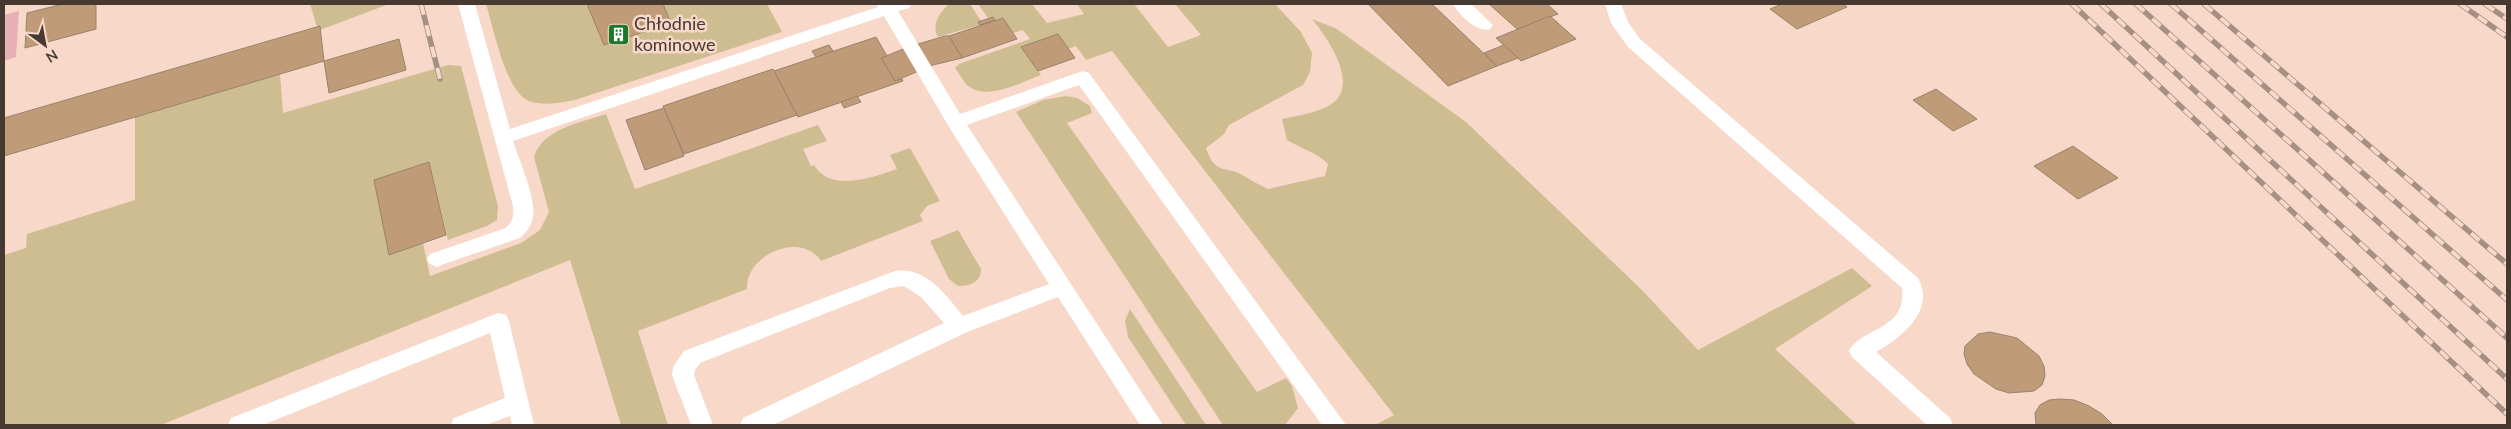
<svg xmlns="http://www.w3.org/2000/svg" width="2511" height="429" viewBox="0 0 2511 429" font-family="Lato,sans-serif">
<rect width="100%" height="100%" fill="#f8d8c8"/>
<g fill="#cfbd92">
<path d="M310,4H389L320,30V26L317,27Z"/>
<path d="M486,4H587L604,45L671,23L663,4H767L782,32L575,100C560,103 544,106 529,101C506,93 493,26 486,4Z"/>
<path d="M949,4H970L981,21L978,22L980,25L938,37C931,25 940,12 949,4Z"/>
<path d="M978,4H1032L1047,23L1084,14L1077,4H1134L1168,47L1201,35L1175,4H1275L1301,32L1312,53L1310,72L1303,85L1229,125L1224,134L1206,148C1216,177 1225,164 1244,176C1252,181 1260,185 1268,189L1325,176L1328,164C1317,152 1301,149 1287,140L1282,119C1295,116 1311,114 1324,108C1365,91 1329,40 1312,19L1337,29L1466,122L1641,289L1698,350L1852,268L1872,286L1775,349L1857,425H1375L1394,415L1112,51L1086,60L1076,46L1068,49L1022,47L1041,75C1022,82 984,103 966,84C962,79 959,73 955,68L959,64L1030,39L1023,30L1013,33L1003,18L995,20L993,17L988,18Z"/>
<path d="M448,65L461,66L498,206L497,220L487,226L448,240L429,162L374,180L389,255L423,243L430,276L521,243L540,230L549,212L534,157C542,129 582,122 606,114L635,189L818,125L827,141L803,149L811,166L814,165C830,193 874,177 897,169L890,155L910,148L940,201L927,206L920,215L923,221L821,261C801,230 745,255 747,289L638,331L668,425H621L570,260L161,425H4V255L26,248L27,234L135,200V117L280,74L283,113Z"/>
<path d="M1066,96L1077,98L1090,106L1092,113L1067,123L1257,392L1286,378L1292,386L1298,408L1285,425H1223L1016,112L1043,100Z"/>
<path d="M958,230L981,269C981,283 969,286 958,286L949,279L930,241Z"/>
<path d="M1130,309L1206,425H1186L1128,337L1125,321Z"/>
</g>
<path fill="#e7b0b6" d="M19,11L16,57L4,61V15Z"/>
<g fill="#bf9c77" stroke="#98836c">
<path d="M63,4H96V29L25,48L27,13Z"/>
<path d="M587,4H663L671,23L604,45Z"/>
<path d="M1368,4H1432L1497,66L1448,86Z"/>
<path d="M1489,4H1547L1558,14L1517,29Z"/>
<path d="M1782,4H1843L1847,7L1797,29L1770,9Z"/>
<path d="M1550,16L1576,39L1521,61L1496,38Z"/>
<path d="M993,17L995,20L980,25L978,22Z"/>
<path d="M1003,18L1017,39L962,58L949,36Z"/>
<path d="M320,26L324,61L4,156V118Z"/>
<path d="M1058,34L1075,58L1038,71L1021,47Z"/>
<path d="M945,36H949L962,58L933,65L895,81L881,58L908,47Z"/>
<path d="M876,37L887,56L881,58L895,81L902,79L903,81L798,117L774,71Z"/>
<path d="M399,39L406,70L329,93L324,61Z"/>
<path d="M829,45L833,51L816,57L812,51Z"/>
<path d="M1504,45L1518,58L1497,66L1484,53Z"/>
<path d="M773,69L797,115L684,154L663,106Z"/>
<path d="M1936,89L1977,119L1953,131L1913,100Z"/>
<path d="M857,96L861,102L844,108L841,102Z"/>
<path d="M664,108L684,156L645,170L626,120Z"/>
<path d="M2073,146L2118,178L2078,199L2034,166Z"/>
<path d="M429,162L446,235L389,255L374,180Z"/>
<path d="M1990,332L2017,338L2039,356L2044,366L2045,376L2042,385L2034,391L2009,393L1996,389L1974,374L1967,364L1964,354L1965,346L1978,334Z"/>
<path d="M2061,399L2074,400L2089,406L2102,414L2113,425H2036L2035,413L2040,405L2049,400Z"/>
</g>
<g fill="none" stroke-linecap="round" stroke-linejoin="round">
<g fill="#fff" fill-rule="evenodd">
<path d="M458,4H475L510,129L878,7L877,4H911L909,8L898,11L960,114L1077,73L1083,71L1089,73L1346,425H1322L1079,85L967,125L1163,425H1140L1058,297L967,332L773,425H740L743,418L944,323L921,297L904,286L890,288L700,363L695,370L694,375L713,425H691L672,375L673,367L684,351L895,271C926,266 946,295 963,316L1049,284L949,127L884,16L513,141C519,160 537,200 533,218C531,226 526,233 520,238L444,264L437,267L430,264L427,259L430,254L506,228C513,221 514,216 513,206Z"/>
<path d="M1453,4H1471L1493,25L1490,29C1477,33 1459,15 1453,4Z"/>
<path d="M1605,4H1621L1628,22L1640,39L1918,278C1936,311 1901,338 1876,352L1950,418L1953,425H1927L1852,357L1849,351C1862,327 1907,331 1902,288L1628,47L1611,23Z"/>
<path d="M498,313L506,315L509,321L534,425H512L510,416L486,425H451L454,418L505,398L490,333L263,425H228L231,418Z"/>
</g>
<defs>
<g id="rail">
<path d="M421,4L440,79"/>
<path d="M2072,4L2507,414"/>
<path d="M2101,4L2507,379"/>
<path d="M2136,4L2507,338"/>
<path d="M2171,4L2507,300"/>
<path d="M2204,4L2507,264"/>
<path d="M2460,4L2507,37"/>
<path d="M2485,4L2507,19"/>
</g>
</defs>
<use href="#rail" stroke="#a68f83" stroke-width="5.5"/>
<use href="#rail" stroke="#f8d8c8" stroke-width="4" stroke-dasharray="11" stroke-linecap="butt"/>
</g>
<defs>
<symbol id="building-square" viewBox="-11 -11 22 22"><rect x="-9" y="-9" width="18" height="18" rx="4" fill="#18792a" stroke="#f8d8c8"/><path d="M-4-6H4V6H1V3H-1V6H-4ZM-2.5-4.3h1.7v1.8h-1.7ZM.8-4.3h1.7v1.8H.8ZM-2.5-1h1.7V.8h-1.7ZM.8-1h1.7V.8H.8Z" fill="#fff"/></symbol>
</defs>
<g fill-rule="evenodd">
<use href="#building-square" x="606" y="22" width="25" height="25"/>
</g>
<g text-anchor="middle" stroke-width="5" stroke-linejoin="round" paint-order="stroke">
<g font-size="18" fill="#463932" stroke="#f8d8c8" text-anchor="start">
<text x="634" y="30">Chłodnie<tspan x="634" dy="21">kominowe</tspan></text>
</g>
</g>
<rect width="2511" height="429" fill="none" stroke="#463932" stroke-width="10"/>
<g transform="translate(45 45) rotate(148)" stroke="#f8d8c8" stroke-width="4" paint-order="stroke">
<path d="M0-4L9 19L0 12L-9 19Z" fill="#463932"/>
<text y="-8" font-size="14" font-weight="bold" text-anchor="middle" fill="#463932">N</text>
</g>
</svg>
